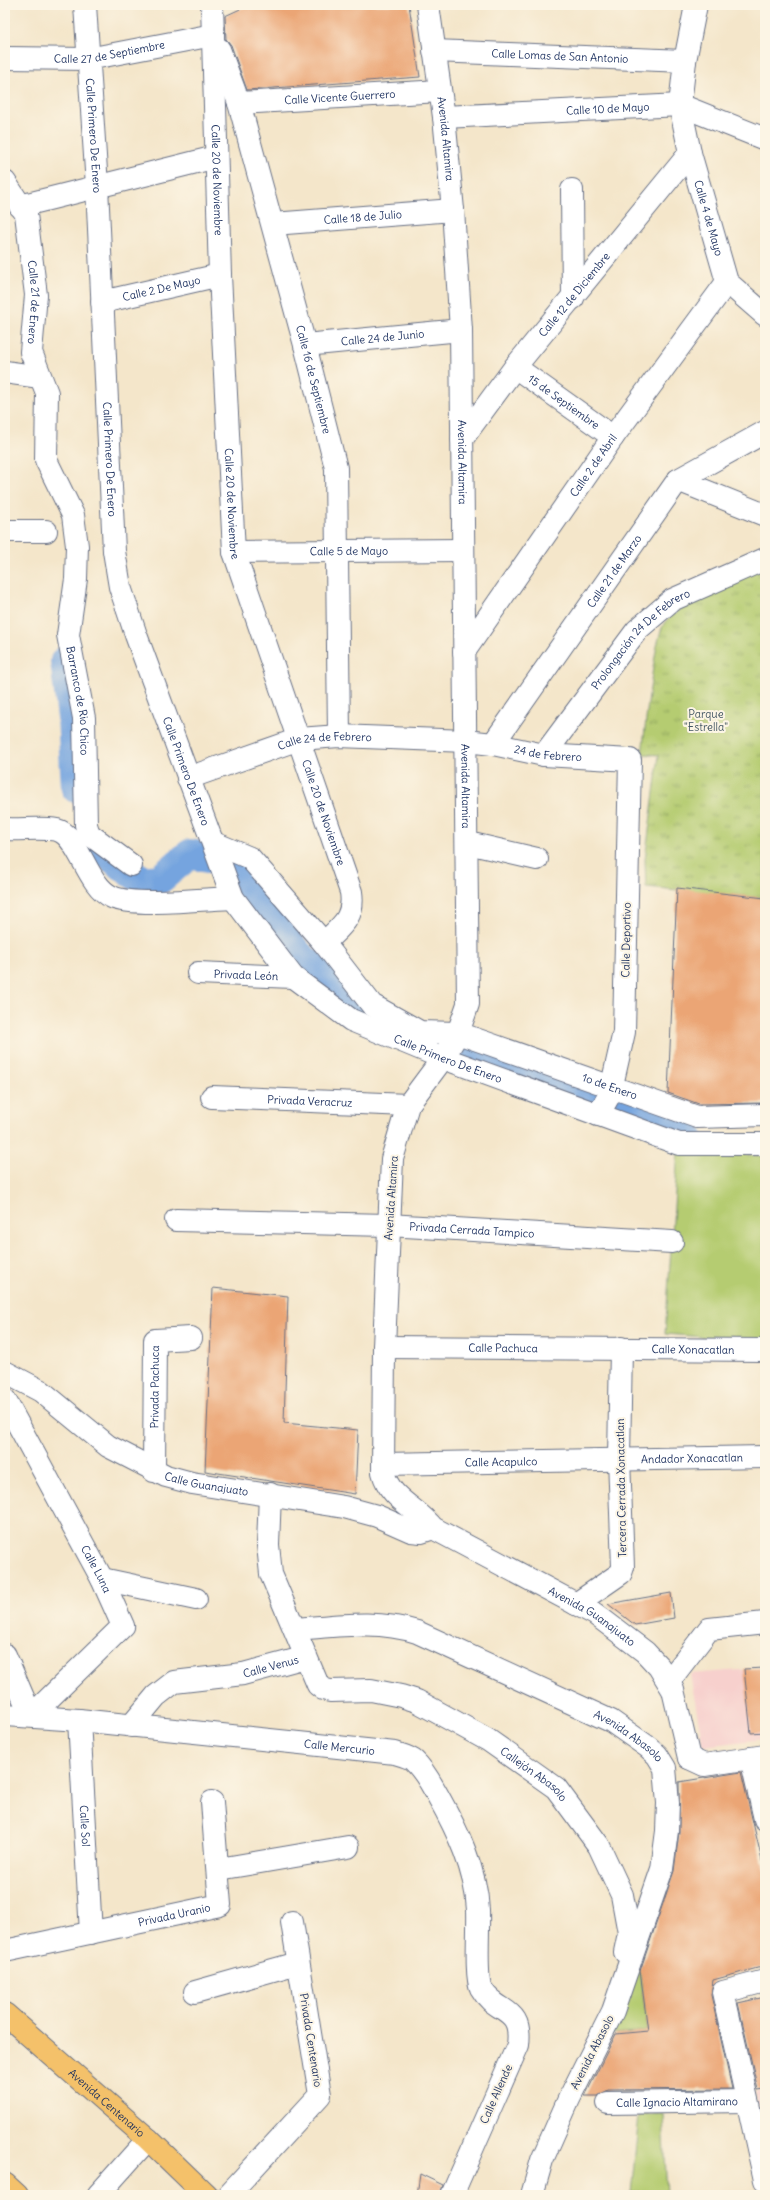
<svg xmlns="http://www.w3.org/2000/svg" width="770" height="2200" viewBox="0 0 770 2200" font-family="Delius,sans-serif">
<defs>
<pattern id="park-tufts" width="24" height="20" patternUnits="userSpaceOnUse"><rect width="24" height="20" fill="#b5cc71"/><path d="M3 7l-1-3M5 7V3M7 7l1-3M15 17l-1-3M17 17v-4M19 17l1-3" fill="none" stroke="#92a660"/></pattern>
</defs>
<rect width="100%" height="100%" fill="#fcf5e5"/>
<filter id="ink" filterUnits="userSpaceOnUse"><feTurbulence type="fractalNoise" baseFrequency=".025" numOctaves="2"/><feDisplacementMap in="SourceGraphic" scale="8" xChannelSelector="R" yChannelSelector="G"/><feConvolveMatrix kernelMatrix="1 2 1 2 8 2 1 2 1" color-interpolation-filters="sRGB"/></filter>
<filter id="wash" filterUnits="userSpaceOnUse"><feTurbulence type="fractalNoise" baseFrequency=".012" numOctaves="4" result="noise"/><feDisplacementMap in="SourceGraphic" scale="16" xChannelSelector="R" yChannelSelector="G"/><feGaussianBlur stdDeviation="0.9" result="paint"/><feColorMatrix in="noise" values="0 0 0 0 0 0 0 0 0 0 0 0 0 0 0 0 0 1.4 0 .05"/><feComposite in="paint" operator="in"/></filter>
<g filter="url(#wash)">
<rect width="100%" height="100%" fill="#f4e6ca"/>
<g fill="#f7d0cd">
<path d="M765,1668V1739L703,1746L690,1674Z"/>
<path d="M765,2089V2133L755,2092Z"/>
</g>
<g fill="#b5cc71" stroke="#687e68">
<path d="M678,1150L765,1156V1266L762,1297H765V1342L665,1334Z"/>
<path d="M639,1966L648,2031L611,2034Z"/>
<path d="M639,2115H663L667,2195H645L644,2191L631,2193Z"/>
</g>
<path fill="url(#park-tufts)" stroke="#687e68" d="M765,559V898L646,887L645,860L659,755L642,754C645,731 654,636 665,622C684,600 738,575 765,559Z"/>
<g fill="none" stroke-linecap="round" stroke-linejoin="round">
<g stroke="#75a4df" stroke-width="30">
<path d="M65,661L72,718L76,788"/>
<path d="M101,850L143,881L160,879L190,854L208,858"/>
<path d="M231,874L299,955L380,1023L434,1042L465,1048L606,1102L688,1137"/>
</g>
</g>
<g id="blocks">
<g fill="#eba575">
<path d="M249,5H409L420,77L247,90L231,45L226,39L225,16Z"/>
<path d="M677,888L765,898V1103L699,1104L668,1093Z"/>
<path d="M213,1288L288,1296L284,1423L358,1430L355,1494L205,1471Z"/>
<path d="M671,1593L674,1618L635,1625L608,1604Z"/>
<path d="M765,1668V1732L751,1733L744,1669Z"/>
<path d="M741,1772L765,1873V1966L713,1980L711,1995L732,2089L608,2090L598,2096H585L616,2034L648,2031L640,1971L674,1871L679,1832V1782Z"/>
<path d="M765,1997V2089L758,2090L738,2003Z"/>
<path d="M420,2174L443,2185L440,2195H417Z"/>
</g>
</g>
</g>
<g filter="url(#ink)">
<use href="#blocks" fill-opacity="0" stroke="#676f84" stroke-width="1"/>
<g fill="none" stroke-linecap="round" stroke-linejoin="round">
<defs>
<g id="minor">
<path id="s1" d="M85,5L97,186L114,551L120,587L136,635L233,898L293,977L351,1020L443,1058L679,1144H765"/>
<path id="s2" d="M212,5L220,275L234,552L351,892C355,918 341,926 324,943"/>
<path id="s3" d="M428,5L444,117L453,210L461,330L468,1004L458,1033L443,1058L408,1105L392,1159L384,1347L383,1472C390,1500 417,1507 433,1528L595,1614L645,1652L659,1667L673,1690L689,1758"/>
<path id="s4" d="M696,5L685,61L680,105L690,153L727,282L765,315"/>
<path id="s5" d="M219,49L239,103L305,345L336,468L339,736"/>
<path id="s6" d="M434,51L685,61"/>
<path id="s7" d="M5,58L88,59L213,35"/>
<path id="s8" d="M239,103L440,91"/>
<path id="s9" d="M444,117L680,105L765,139"/>
<path id="s10" d="M5,182L26,214L36,295L31,352L47,393L46,460L73,515L77,546L76,579L68,635L84,718L86,825L89,834L131,865"/>
<path d="M572,190L573,298"/>
<path d="M20,206L216,157"/>
<path id="s11" d="M273,224L453,210"/>
<path id="s12" d="M102,302L220,275"/>
<path id="s13" d="M305,345L461,330"/>
<path id="s14" d="M515,367L613,437"/>
<path d="M5,372L40,377"/>
<path id="s15" d="M462,439L515,367L690,153"/>
<path d="M678,480L765,515"/>
<path d="M5,531H46"/>
<path id="s16" d="M234,552L463,550"/>
<path id="s17" d="M464,652L613,437L727,282"/>
<path id="s18" d="M493,744L678,480L765,432"/>
<path id="s19" d="M544,755L637,630L672,600L765,559"/>
<path id="s20" d="M188,778L299,739L339,736L466,741L493,744L544,755L630,760L624,1032L610,1094L598,1115"/>
<path d="M5,829C21,830 41,827 57,830C79,835 86,885 112,897C134,907 206,899 233,898"/>
<path id="s21" d="M214,843L250,858L324,943L372,1005L420,1032L458,1033L697,1117L765,1115"/>
<path d="M468,843L537,859"/>
<path id="s22" d="M198,973L293,977"/>
<path id="s23" d="M212,1097L408,1105"/>
<path id="s24" d="M176,1220L388,1225L672,1242"/>
<path id="s25" d="M384,1347L765,1350"/>
<path id="s26" d="M5,1372L41,1391L108,1446L166,1476L192,1483L344,1507L377,1516L411,1531L421,1532L433,1528"/>
<path id="s27" d="M5,1400L102,1579L123,1626L31,1716L5,1655"/>
<path id="s28" d="M383,1464L765,1457"/>
<path id="s29" d="M154,1471L155,1340L191,1338"/>
<path id="s30" d="M270,1494L268,1545L271,1574L318,1685L323,1689L330,1691L371,1690L401,1696L417,1701L488,1740L556,1788L599,1846L622,1895L629,1933L625,1952"/>
<path d="M102,1579L196,1599"/>
<path d="M576,1604L621,1573L623,1567L619,1458L621,1348"/>
<path id="s31" d="M295,1629C337,1626 376,1619 417,1632L611,1721L648,1747L657,1755L665,1768L668,1803L667,1831L662,1869L613,2011L569,2099L542,2160L532,2195"/>
<path d="M669,1681L709,1629L765,1623"/>
<path id="s32" d="M5,1715L79,1720L395,1753C401,1755 410,1757 414,1761C425,1771 431,1784 438,1796C457,1830 476,1869 478,1910C479,1926 475,1976 481,1988C496,2015 523,2005 518,2045L452,2195"/>
<path id="s33" d="M79,1720L91,1933"/>
<path id="s34" d="M131,1726L156,1696L174,1682L243,1674L306,1657"/>
<path d="M689,1758L704,1765L765,1756"/>
<path d="M751,1758L765,1819"/>
<path d="M219,1869L348,1847"/>
<path id="s35" d="M5,1951L220,1905L212,1802"/>
<path d="M765,1981L723,1992L765,2180"/>
<path d="M195,1992L298,1963"/>
<path id="s36" d="M608,2103L746,2101"/>
<path d="M98,2195L148,2139"/>
<path d="M228,2195L320,2095L292,1922"/>
</g>
<g id="major">
<path id="s37" d="M5,2014L148,2139L206,2195"/>
<path d="M5,2184L17,2195"/>
</g>
</defs>
<use href="#minor" stroke="#676f84" stroke-width="24"/>
<use href="#major" stroke="#676f84" stroke-width="24"/>
<use href="#minor" stroke="#fff" stroke-width="22"/>
<use href="#major" stroke="#f4c16a" stroke-width="22"/>
</g>
</g>
<g text-anchor="middle" stroke-width="4" stroke-linejoin="round" paint-order="stroke">
<g font-size="11" fill="#1b2f5e" stroke="#fcf5e5">
<text dy="4" stroke="none"><textPath href="#s7" startOffset="105">Calle 27 de Septiembre</textPath></text>
<text dy="4" stroke="none"><textPath href="#s6" startOffset="126">Calle Lomas de San Antonio</textPath></text>
<text dy="4" stroke="none"><textPath href="#s8" startOffset="101">Calle Vicente Guerrero</textPath></text>
<text dy="4" stroke="none"><textPath href="#s9" startOffset="164">Calle 10 de Mayo</textPath></text>
<text dy="4" stroke="none"><textPath href="#s1" startOffset="131">Calle Primero De Enero</textPath></text>
<text dy="4" stroke="none"><textPath href="#s3" startOffset="135">Avenida Altamira</textPath></text>
<text dy="4" stroke="none"><textPath href="#s2" startOffset="175">Calle 20 de Noviembre</textPath></text>
<text dy="4" stroke="none"><textPath href="#s11" startOffset="90">Calle 18 de Julio</textPath></text>
<text dy="4" stroke="none"><textPath href="#s4" startOffset="218">Calle 4 de Mayo</textPath></text>
<text dy="4" stroke="none"><textPath href="#s12" startOffset="61">Calle 2 De Mayo</textPath></text>
<text dy="4" stroke="none"><textPath href="#s15" startOffset="183">Calle 12 de Diciembre</textPath></text>
<text dy="4" stroke="none"><textPath href="#s10" startOffset="127">Calle 21 de Enero</textPath></text>
<text dy="4" stroke="none"><textPath href="#s13" startOffset="78">Calle 24 de Junio</textPath></text>
<text dy="4" stroke="none"><textPath href="#s5" startOffset="344">Calle 16 de Septiembre</textPath></text>
<text dy="4" stroke="none"><textPath href="#s14" startOffset="60">15 de Septiembre</textPath></text>
<text dy="4" stroke="none"><textPath href="#s1" startOffset="455">Calle Primero De Enero</textPath></text>
<text dy="4" stroke="none"><textPath href="#s3" startOffset="459">Avenida Altamira</textPath></text>
<text dy="4" stroke="none"><textPath href="#s17" startOffset="227">Calle 2 de Abril</textPath></text>
<text dy="4" stroke="none"><textPath href="#s2" startOffset="499">Calle 20 de Noviembre</textPath></text>
<text dy="4" stroke="none"><textPath href="#s16" startOffset="115">Calle 5 de Mayo</textPath></text>
<text dy="4" stroke="none"><textPath href="#s18" startOffset="211">Calle 21 de Marzo</textPath></text>
<text dy="4" stroke="none"><textPath href="#s19" startOffset="152">Prolongación 24 De Febrero</textPath></text>
<text dy="4" stroke="none"><textPath href="#s10" startOffset="537">Barranco de Rio Chico</textPath></text>
<text dy="4" stroke="none"><textPath href="#s20" startOffset="143">Calle 24 de Febrero</textPath></text>
<text dy="4" stroke="none"><textPath href="#s20" startOffset="368">24 de Febrero</textPath></text>
<text dy="4" stroke="none"><textPath href="#s1" startOffset="779">Calle Primero De Enero</textPath></text>
<text dy="4" stroke="none"><textPath href="#s3" startOffset="783">Avenida Altamira</textPath></text>
<text dy="4" stroke="none"><textPath href="#s2" startOffset="823">Calle 20 de Noviembre</textPath></text>
<text transform="translate(626 940) rotate(-89)" y="4">Calle Deportivo</text>
<text dy="4" stroke="none"><textPath href="#s22" startOffset="48">Privada León</textPath></text>
<text dy="4" stroke="none"><textPath href="#s1" startOffset="1190">Calle Primero De Enero</textPath></text>
<text dy="4" stroke="none"><textPath href="#s21" startOffset="484">1o de Enero</textPath></text>
<text dy="4" stroke="none"><textPath href="#s23" startOffset="98">Privada Veracruz</textPath></text>
<text transform="translate(391 1198) rotate(-86)" y="4">Avenida Altamira</text>
<text dy="4" stroke="none"><textPath href="#s24" startOffset="296">Privada Cerrada Tampico</textPath></text>
<text dy="4" stroke="none"><textPath href="#s25" startOffset="119">Calle Pachuca</textPath></text>
<text dy="4" stroke="none"><textPath href="#s25" startOffset="309">Calle Xonacatlan</textPath></text>
<text dy="4" stroke="none"><textPath href="#s29" startOffset="84">Privada Pachuca</textPath></text>
<text dy="4" stroke="none"><textPath href="#s28" startOffset="309">Andador Xonacatlan</textPath></text>
<text dy="4" stroke="none"><textPath href="#s28" startOffset="118">Calle Acapulco</textPath></text>
<text dy="4" stroke="none"><textPath href="#s26" startOffset="234">Calle Guanajuato</textPath></text>
<text transform="translate(621 1488) rotate(-91)" y="4">Tercera Cerrada Xonacatlan</text>
<text dy="4" stroke="none"><textPath href="#s27" startOffset="192">Calle Luna</textPath></text>
<text dy="4" stroke="none"><textPath href="#s3" startOffset="1747">Avenida Guanajuato</textPath></text>
<text dy="4" stroke="none"><textPath href="#s34" startOffset="160">Calle Venus</textPath></text>
<text dy="4" stroke="none"><textPath href="#s31" startOffset="359">Avenida Abasolo</textPath></text>
<text dy="4" stroke="none"><textPath href="#s32" startOffset="336">Calle Mercurio</textPath></text>
<text dy="4" stroke="none"><textPath href="#s30" startOffset="441">Callejón Abasolo</textPath></text>
<text dy="4" stroke="none"><textPath href="#s33" startOffset="106">Calle Sol</textPath></text>
<text dy="4" stroke="none"><textPath href="#s35" startOffset="173">Privada Uranio</textPath></text>
<text transform="translate(311 2040) rotate(81)" y="4">Privada Centenario</text>
<text transform="translate(592 2052) rotate(-63)" y="4">Avenida Abasolo</text>
<text transform="translate(496 2094) rotate(-66)" y="4">Calle Allende</text>
<text dy="4" stroke="none"><textPath href="#s36" startOffset="69">Calle Ignacio Altamirano</textPath></text>
<text dy="4" stroke="none"><textPath href="#s37" startOffset="135">Avenida Centenario</textPath></text>
</g>
<g font-size="11" fill="#425663" stroke="#fcf5e5">
<text x="706" y="718">Parque<tspan x="706" dy="13">"Estrella"</tspan></text>
</g>
</g>
<rect width="770" height="2200" fill="none" stroke="#fcf5e5" stroke-width="20"/>
</svg>
